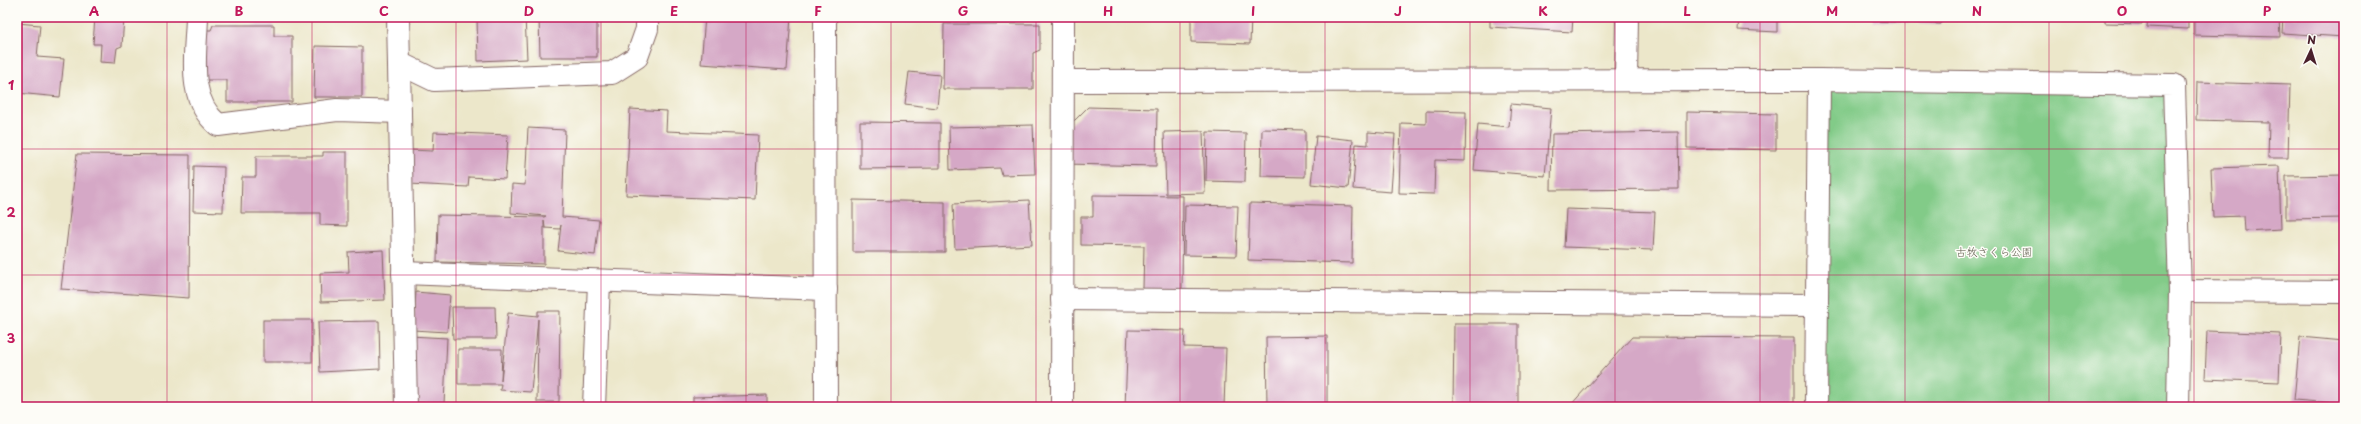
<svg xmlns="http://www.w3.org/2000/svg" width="2361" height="424" viewBox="0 0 2361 424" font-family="'Playpen Sans','Klee One',sans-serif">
<rect width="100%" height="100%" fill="#fdfcf7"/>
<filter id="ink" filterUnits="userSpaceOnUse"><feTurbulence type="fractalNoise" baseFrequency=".025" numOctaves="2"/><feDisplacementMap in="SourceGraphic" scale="8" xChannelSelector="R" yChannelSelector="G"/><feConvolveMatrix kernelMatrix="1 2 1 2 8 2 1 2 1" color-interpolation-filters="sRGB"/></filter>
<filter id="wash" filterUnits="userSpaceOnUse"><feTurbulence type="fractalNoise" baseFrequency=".012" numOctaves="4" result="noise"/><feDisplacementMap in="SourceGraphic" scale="16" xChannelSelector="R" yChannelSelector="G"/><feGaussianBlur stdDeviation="0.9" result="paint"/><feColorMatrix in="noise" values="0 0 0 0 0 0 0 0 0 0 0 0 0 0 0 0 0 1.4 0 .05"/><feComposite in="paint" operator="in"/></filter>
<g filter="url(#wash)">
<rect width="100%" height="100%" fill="#ece7ca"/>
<path fill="#82cb88" stroke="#66755a" d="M1819,80L2174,85L2175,407H1817Z"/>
<g id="blocks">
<g fill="#d5a8c6">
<path d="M95,17H124L122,46L117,48L115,63L100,62L101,44H93Z"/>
<path d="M477,17H525L527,59L478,61Z"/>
<path d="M539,17H597V57H540Z"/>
<path d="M705,17H791L787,70L701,64Z"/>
<path d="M1191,17H1251L1250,44L1191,42Z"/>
<path d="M1282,17H1305L1304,21Z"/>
<path d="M1490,17H1573L1572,32L1490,27Z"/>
<path d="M1739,17H1777V32L1738,30Z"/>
<path d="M1874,17H1942L1941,24L1873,21Z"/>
<path d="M2105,17H2142V24L2105,23Z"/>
<path d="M2148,17H2188V29L2147,27Z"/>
<path d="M2194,17H2279L2280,37L2194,35Z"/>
<path d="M2283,17H2344V37L2282,33Z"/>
<path d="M17,23L40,25L37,57L64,59L60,97L17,93Z"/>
<path d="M944,24H1040V50L1033,53V89H943Z"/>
<path d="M213,25H274V36H292V102H227V80H202V30H211Z"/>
<path d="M315,46L362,47V97H314Z"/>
<path d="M909,72L940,75L937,108L905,104Z"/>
<path d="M2197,82L2290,85L2288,158H2268L2269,122L2196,120Z"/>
<path d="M1511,104L1551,108L1545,176L1474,170L1478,124L1509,127Z"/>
<path d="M1088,107L1157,109L1156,166L1065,164L1067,128Z"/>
<path d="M630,109L667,111L666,131L758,135L755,200L626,195Z"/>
<path d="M1426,111L1466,112L1465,161L1435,160L1434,194L1399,193L1401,123L1426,124Z"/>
<path d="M1687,112L1776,114V150L1687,148Z"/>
<path d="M860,122L940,123V168L860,169Z"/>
<path d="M1033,125L1035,174L1002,175L1000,168L950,170L949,127Z"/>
<path d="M528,128L565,130L562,217L599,220L595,255L558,251L561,225L560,229L545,228L544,220V264L437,262L438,215L544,217L546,216L511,213L512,184L525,185Z"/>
<path d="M1262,129L1305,130V177L1261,176Z"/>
<path d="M1203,131L1205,193L1166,194L1164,132Z"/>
<path d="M434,132L508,135L505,179L469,177L468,187L409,184L410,150L433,151Z"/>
<path d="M1207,132L1246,133L1245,182L1206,181Z"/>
<path d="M1368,132L1395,134L1391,192L1353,189L1356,144L1368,145Z"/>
<path d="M1678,132L1679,189L1551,190L1552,134Z"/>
<path d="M1316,136L1353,140L1348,188L1311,184Z"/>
<path d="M323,152H347V226L320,225V213H241L242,177H256V156H323Z"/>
<path d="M77,154L190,155L189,298L61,289Z"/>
<path d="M194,166L224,167L223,212L193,211Z"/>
<path d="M2279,166L2281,229L2245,231L2244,216L2213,217L2211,168Z"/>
<path d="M2344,175V218L2286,219V176Z"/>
<path d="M1093,195L1183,196L1182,290L1143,289L1144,246L1081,245V217H1093Z"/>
<path d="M853,200L945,202V252H853Z"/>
<path d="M1029,200L1032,245L955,249L953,204Z"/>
<path d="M1250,203L1353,206L1352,263L1248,260Z"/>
<path d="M1185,205L1238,206L1236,256L1184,255Z"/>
<path d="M1566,209L1655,212L1653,250L1564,247Z"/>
<path d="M383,250L385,300L321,302L320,273L349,272L348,252Z"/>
<path d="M416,292L450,295L447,332L413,330Z"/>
<path d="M452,307H495L496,339H453Z"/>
<path d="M538,311H560L559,402H537L538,319L531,392L500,390L501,384H458V349H502L501,381L508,313L538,316Z"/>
<rect x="263" y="320" width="49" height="42"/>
<path d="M379,321L380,369L320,372L318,322Z"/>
<path d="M1454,324H1518V407H1453Z"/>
<path d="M1128,330L1185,331L1184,347L1226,348L1224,407H1125Z"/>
<path d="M2207,331L2281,334L2279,382L2205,379Z"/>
<path d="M410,336L447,338L444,404L407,402Z"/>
<path d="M1327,336V405H1267L1266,337Z"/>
<path d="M1632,337L1794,338V407H1569Z"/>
<path d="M2300,337L2344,341V404L2294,400Z"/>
<path d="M767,395V407H693V397Z"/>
</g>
</g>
</g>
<g filter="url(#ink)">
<use href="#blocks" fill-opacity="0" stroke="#836563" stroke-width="1"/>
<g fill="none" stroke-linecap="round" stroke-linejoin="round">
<defs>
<g id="minor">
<path d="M197,17C196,55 186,98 218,125L337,110L400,112"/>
<path d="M398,17L406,407"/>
<path d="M825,17L826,407"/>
<path d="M399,63L434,80L612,73L637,57L647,29V17"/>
<path d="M1626,80L1627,17"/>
<path d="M1063,81L1819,80L2174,85L2180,291L2178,407"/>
<path d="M403,273L826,289"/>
<path d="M2180,291L2344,292"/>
<path d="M1062,299L1817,305"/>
<path d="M594,407L599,282"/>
<path d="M1062,407L1063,17"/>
<path d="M1816,407L1819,80"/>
</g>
</defs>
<use href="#minor" stroke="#836563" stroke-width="24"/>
<use href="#minor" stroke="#fff" stroke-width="22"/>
</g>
</g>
<path fill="none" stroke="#c2185b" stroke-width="1" stroke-opacity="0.55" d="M167,17V407M312,17V407M456,17V407M601,17V407M746,17V407M891,17V407M1036,17V407M1180,17V407M1325,17V407M1470,17V407M1615,17V407M1760,17V407M1905,17V407M2049,17V407M2194,17V407M17,149H2344M17,275H2344"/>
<g text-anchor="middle" stroke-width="3" stroke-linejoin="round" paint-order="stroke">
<g font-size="11" fill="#5e5b4c" stroke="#fdfcf7">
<text x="1994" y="256">古牧さくら公園</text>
</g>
</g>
<rect width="2361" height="424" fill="none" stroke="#fdfcf7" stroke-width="44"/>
<g transform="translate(2311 50) rotate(4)" stroke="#fdfcf7" stroke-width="3" paint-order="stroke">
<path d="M0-3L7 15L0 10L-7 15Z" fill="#4a1f2b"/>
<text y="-6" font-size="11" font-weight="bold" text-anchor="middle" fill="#4a1f2b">N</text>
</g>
<rect x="22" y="22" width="2317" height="380" fill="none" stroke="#c2185b" stroke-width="1.5"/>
<g font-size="13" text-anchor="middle" font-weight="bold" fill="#c2185b">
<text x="94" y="16">A</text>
<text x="239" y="16">B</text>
<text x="384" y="16">C</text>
<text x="529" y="16">D</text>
<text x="674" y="16">E</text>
<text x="818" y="16">F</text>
<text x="963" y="16">G</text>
<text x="1108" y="16">H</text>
<text x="1253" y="16">I</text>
<text x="1398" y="16">J</text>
<text x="1543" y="16">K</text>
<text x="1687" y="16">L</text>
<text x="1832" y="16">M</text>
<text x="1977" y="16">N</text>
<text x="2122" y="16">O</text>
<text x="2267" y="16">P</text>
<text x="11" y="90">1</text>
<text x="11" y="217">2</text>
<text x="11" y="343">3</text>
</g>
</svg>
